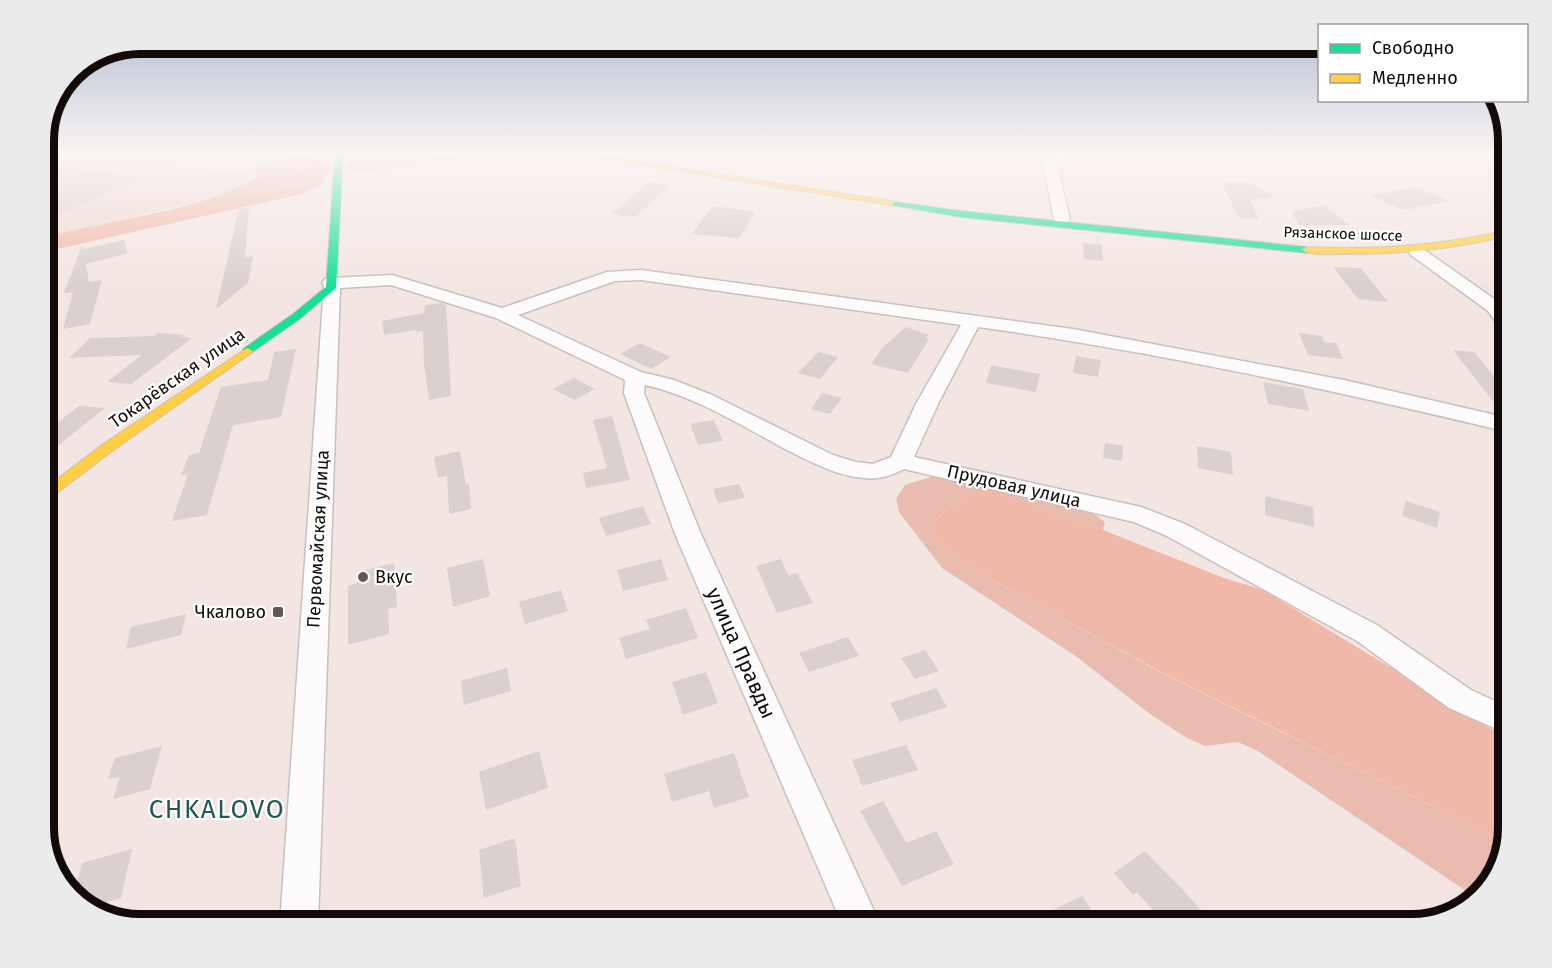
<svg xmlns="http://www.w3.org/2000/svg" width="1552" height="968" viewBox="0 0 1552 968" font-family="'Fira Sans',sans-serif">
<rect width="100%" height="100%" fill="#f3e6e2"/>
<path fill="#efd9d2" d="M44,153H155L214,173L250,174L249,179L226,192L206,199L44,239Z"/>
<g fill="#eabbaf">
<path d="M304,157L320,159L324,182L318,187L78,242L59,243L54,240L63,233C127,217 200,211 257,177L254,170C265,159 288,158 304,157Z"/>
<path d="M937,475L1082,505L1105,522L1103,530L984,490L949,507L933,523V537L969,567L1160,672L1505,842L1495,877L1475,897L1258,751L1238,742L1205,746L1187,738L1150,714L1077,657L942,568L899,512L896,499L905,485Z"/>
</g>
<path fill="#f0b8a9" d="M984,489L1103,530L1224,578L1263,590L1508,739V828L1505,842L1161,672L969,567L933,537V523L949,507Z"/>
<g fill="none" stroke-linecap="round" stroke-linejoin="round">
<g fill="#f0b8a9" fill-rule="evenodd">
<path d="M414,153H472L469,157L462,159L355,172L348,170L345,166L348,162L355,160Z"/>
<path d="M322,164L329,166L332,170L329,174L315,180L310,189L302,194L44,252V238L287,184L294,181L299,172Z"/>
</g>
</g>
<g fill="#dad0cd">
<path d="M359,153H430V163L362,172Z"/>
<path d="M44,164L143,178L44,220Z"/>
<path d="M649,182L670,185L636,217L612,214Z"/>
<path d="M1222,182H1248L1276,197L1250,200L1259,219L1242,218L1236,213Z"/>
<path d="M1415,187L1450,201L1405,210L1369,196Z"/>
<path d="M1324,205L1349,225H1299L1292,212Z"/>
<path d="M714,206L756,212L739,238L691,234Z"/>
<path d="M239,208L249,209L245,258L253,256L248,283L216,309Z"/>
<path d="M124,240L128,253L86,264L89,282L102,280L90,324L63,329L73,292L64,293L82,245L83,249Z"/>
<path d="M1083,243L1102,245L1103,261L1084,259Z"/>
<path d="M1333,267L1361,268L1388,302L1358,299Z"/>
<path d="M440,303L446,305L451,396L429,400L424,364L423,331L416,332V330L384,335L382,321L424,313L425,305Z"/>
<path d="M906,327L929,335L926,338L929,339L908,373L871,364L883,347Z"/>
<path d="M158,333L184,335L181,337L192,338L131,384L107,382L142,355L69,358L90,338L154,336Z"/>
<path d="M1299,333L1322,336L1325,342L1336,343L1343,359L1308,355Z"/>
<path d="M640,343L671,357L651,369L620,354Z"/>
<path d="M296,349L281,417L233,425L207,515L172,521L188,474L181,475L189,455L199,453L221,387L268,380L274,352Z"/>
<path d="M1453,350L1474,352L1508,393V416L1504,415Z"/>
<path d="M818,352L838,357L820,379L798,373Z"/>
<path d="M1076,356L1101,360L1098,377L1073,373Z"/>
<path d="M991,365L1040,374L1036,392L986,383Z"/>
<path d="M574,378L595,389L575,400L553,389Z"/>
<path d="M1263,382L1303,389L1309,411L1268,404Z"/>
<path d="M822,393L842,398L830,414L811,409Z"/>
<path d="M79,406L105,408L44,457V433Z"/>
<path d="M612,416L630,480L586,488L583,473L607,468L593,420Z"/>
<path d="M714,420L723,441L698,445L690,424Z"/>
<path d="M1105,443L1123,446L1122,461L1103,458Z"/>
<path d="M1197,446L1231,452L1233,475L1198,468Z"/>
<path d="M460,451L466,485L469,484L471,509L449,514L447,476L438,478L434,457Z"/>
<path d="M739,484L745,498L718,503L713,489Z"/>
<path d="M1265,496L1313,507L1314,527L1265,515Z"/>
<path d="M1406,501L1440,512L1437,528L1402,516Z"/>
<path d="M643,506L651,524L606,536L599,518Z"/>
<path d="M483,559L490,596L453,607L447,568Z"/>
<path d="M661,559L668,580L623,591L617,570Z"/>
<path d="M781,559L788,575L797,573L813,603L777,613L756,566Z"/>
<path d="M394,563L397,607L388,609L389,634L348,645V586L357,583V572Z"/>
<path d="M561,590L568,611L525,624L519,602Z"/>
<path d="M686,608L698,638L626,659L619,638L650,629L646,620Z"/>
<path d="M186,614L181,635L126,649L131,627Z"/>
<path d="M848,637L859,656L809,672L799,653Z"/>
<path d="M925,650L939,671L915,679L901,658Z"/>
<path d="M507,668L511,691L464,705L461,681Z"/>
<path d="M706,672L718,703L683,715L672,682Z"/>
<path d="M936,688L947,707L900,722L890,703Z"/>
<path d="M906,745L918,770L862,786L852,760Z"/>
<path d="M162,746L150,789L113,799L120,777L108,779L115,758Z"/>
<path d="M539,751L548,788L486,810L479,772Z"/>
<path d="M734,753L749,797L714,808L709,791L672,802L664,774Z"/>
<path d="M883,801L906,843L936,831L954,864L902,886L860,811Z"/>
<path d="M515,838L521,886L484,898L479,850Z"/>
<path d="M132,849L121,898L87,907L74,894L82,863Z"/>
<path d="M1145,851L1183,890L1207,917L1197,924H1165L1137,892L1133,895L1114,873Z"/>
<path d="M1082,896L1101,924H1024Z"/>
</g>
<g fill="none" stroke-linecap="round" stroke-linejoin="round">
<defs>
<g id="street">
<path d="M1056,153H1071L1057,164L1070,220L1062,225L1054,220L1043,163Z"/>
<path d="M1417,247L1423,249L1500,303L1508,313V331L1501,329L1488,311L1411,255L1409,252Z"/>
<path d="M641,270L1073,329L1344,380L1508,418V432C1333,390 1157,352 978,327L938,404L914,457L1141,507L1185,524L1377,625L1471,690L1508,707V734L1449,708L1357,641L1167,536L1134,522L904,469C893,475 878,480 864,478C837,476 811,462 787,450C742,426 695,396 645,385L644,393L701,534L880,924H842L675,534L624,393L625,380L496,318L391,285L340,288L318,924H280L324,285L322,283L325,279L331,278L392,275L502,308L607,272ZM641,280L961,325L916,404L891,457L873,464L856,462L833,455L712,395L674,380L641,372L518,315L615,281Z"/>
</g>
<g id="fast">
<path d="M335,153H343L336,288L301,318L251,353H243V349L293,314L326,287Z"/>
<path d="M888,201L961,211L1307,247L1312,250L1307,253L961,217L891,205L887,203Z"/>
</g>
<g id="slow">
<path d="M565,153H583L891,201L895,203L891,205Z"/>
<path d="M1508,230V236C1452,249 1396,255 1338,254C1328,254 1311,256 1302,250L1307,247C1375,250 1441,246 1508,230Z"/>
<path d="M247,348L253,351L251,353L112,451L49,499L44,500V489L102,445Z"/>
</g>
</defs>
<use href="#street" stroke="#c9bfbc" stroke-width="3"/>
<use href="#fast" stroke="#c9bfbc" stroke-width="2"/>
<use href="#slow" stroke="#c9bfbc" stroke-width="2"/>
<use href="#street" fill="#fdfbfb" fill-rule="evenodd"/>
<use href="#fast" fill="#16e098" fill-rule="evenodd"/>
<use href="#slow" fill="#ffcf43" fill-rule="evenodd"/>
</g>
<linearGradient id="sky" x2="0" y2="1"><stop stop-color="#abb6cf"/><stop offset="0.53" stop-color="#faf4f2"/><stop offset="1" stop-color="#faf4f2" stop-opacity="0"/></linearGradient>
<rect width="1552" height="288" fill="url(#sky)"/>
<g fill="#615855" stroke="#fff" stroke-width="2">
<circle cx="363" cy="577" r="6"/>
<rect x="272" y="606" width="12" height="12" rx="3"/>
</g>
<g text-anchor="middle" stroke-width="4.5" stroke-linejoin="round" paint-order="stroke">
<g font-size="15" fill="#120b09" stroke="#fff">
<text transform="translate(1343 234) rotate(2)" y="5">Рязанское шоссе</text>
</g>
<g font-size="18" fill="#120b09" stroke="#fff">
<text transform="translate(177 378) rotate(-35)" y="6">Токарёвская улица</text>
<text transform="translate(1014 486) rotate(13)" y="6">Прудовая улица</text>
<text transform="translate(318 539) rotate(-87)" y="6">Первомайская улица</text>
</g>
<g font-size="18" fill="#120b09" stroke="#fff" text-anchor="start">
<text x="375" y="583">Вкус</text>
<text x="266" y="618" text-anchor="end">Чкалово</text>
</g>
<g font-size="21" fill="#120b09" stroke="#fff">
<text transform="translate(741 653) rotate(66)" y="7">улица Правды</text>
</g>
<g font-size="26" letter-spacing="1.5" fill="#205952" stroke="#fff">
<text x="217" y="818">CHKALOVO</text>
</g>
</g>
<path d="M0 0H1552V968H0ZM140 54H1412A86 86 0 0 1 1498 140V828A86 86 0 0 1 1412 914H140A86 86 0 0 1 54 828V140A86 86 0 0 1 140 54Z" fill="#ecebeb" fill-rule="evenodd"/>
<path fill="none" stroke="#120b09" stroke-width="8" d="M140 54H1412A86 86 0 0 1 1498 140V828A86 86 0 0 1 1412 914H140A86 86 0 0 1 54 828V140A86 86 0 0 1 140 54Z"/>
<rect x="1318" y="24" width="210" height="78" fill="#ffffff" stroke="#a09d9d" stroke-width="1.5"/>
<rect x="1330" y="44" width="30" height="9" fill="#16e098" stroke="#a09d9d" stroke-width="1.5"/>
<text x="1372" y="54" font-size="18" fill="#120b09">Свободно</text>
<rect x="1330" y="74" width="30" height="9" fill="#ffcf43" stroke="#a09d9d" stroke-width="1.5"/>
<text x="1372" y="84" font-size="18" fill="#120b09">Медленно</text>
</svg>
